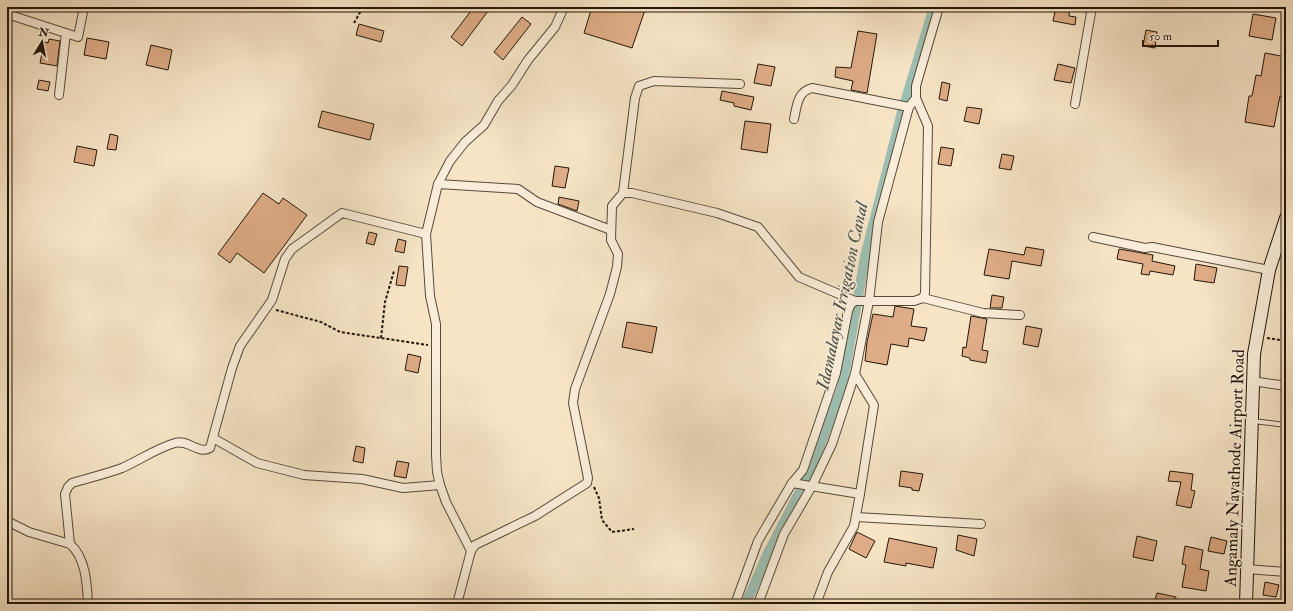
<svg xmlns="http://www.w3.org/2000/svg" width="1293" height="611" viewBox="0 0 1293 611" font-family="'IM FELL Double Pica',serif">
<rect width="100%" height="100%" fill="#f6e4c5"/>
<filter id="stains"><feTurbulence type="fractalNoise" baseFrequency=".005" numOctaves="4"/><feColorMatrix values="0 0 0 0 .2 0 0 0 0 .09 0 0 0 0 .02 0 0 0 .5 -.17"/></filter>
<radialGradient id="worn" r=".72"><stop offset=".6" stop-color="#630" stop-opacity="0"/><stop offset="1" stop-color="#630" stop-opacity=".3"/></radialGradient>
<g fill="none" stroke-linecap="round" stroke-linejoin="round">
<path stroke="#9dbfb2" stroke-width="10" d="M746,604L767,555L810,472L842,388L865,257L902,112L934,7"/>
</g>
<g fill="#deac86" stroke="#22160b">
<path d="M474,7H491L462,46L451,37Z"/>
<path d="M592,7H646L632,48L584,33Z"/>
<path d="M1056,7H1070L1069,16L1076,17L1075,25L1053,21Z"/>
<path d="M1253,14L1276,18L1272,40L1249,36Z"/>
<path d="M522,17L531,24L503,60L494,52Z"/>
<path d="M359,24L384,31L381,42L356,35Z"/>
<path d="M1146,30L1157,32L1155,48L1143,46Z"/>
<path d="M858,31L877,34L867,93L851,90L853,81L835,77L836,67L851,68Z"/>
<path d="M87,38L109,42L106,59L84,55Z"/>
<path d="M49,39L60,41L57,66L40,63L44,42L48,43Z"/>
<path d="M151,45L172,50L168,70L146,65Z"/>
<path d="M1265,53L1286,57V79H1284L1281,97L1280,96L1274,127L1245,122L1249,96H1252L1256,75L1261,76Z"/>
<path d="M758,64L775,67L771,86L754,83Z"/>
<path d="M1058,64L1075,68L1071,83L1054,80Z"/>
<path d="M39,80L50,82L48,91L37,89Z"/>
<path d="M942,82L950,84L947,101L939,99Z"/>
<path d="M722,91L754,97L751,110L734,106V103L720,100Z"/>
<path d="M967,107L982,109L979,124L964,121Z"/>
<path d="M322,111L374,124L370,140L318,127Z"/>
<path d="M745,121L771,124L767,153L741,149Z"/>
<path d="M110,134L118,136L116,150L107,149Z"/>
<path d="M77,146L97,150L94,166L74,162Z"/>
<path d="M941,147L954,149L951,166L938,164Z"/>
<path d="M1002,154L1014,156L1011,170L999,168Z"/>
<path d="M555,166L569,168L565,188L552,186Z"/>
<path d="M263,193L279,204L283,198L307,215L264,273L237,253L230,263L218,254Z"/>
<path d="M559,197L579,201L577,211L558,204Z"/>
<path d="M369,232L377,234L374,245L366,243Z"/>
<path d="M398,239L406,241L404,253L395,251Z"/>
<path d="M1026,247L1044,250L1041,266L1012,261L1009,279L984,275L989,249L1024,255Z"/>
<path d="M1119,249L1153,255L1152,261L1175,266L1173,275L1150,271L1149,275L1141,274L1143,264L1117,259Z"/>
<path d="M1196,264L1217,268L1214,283L1194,280Z"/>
<path d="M399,266L408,267L405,286L396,285Z"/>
<path d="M992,295L1004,297L1002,308H990Z"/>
<path d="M895,306L914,309L911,326L927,328L924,341L909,338L908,347L891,344L887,365L865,361L867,342L873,314L893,317Z"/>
<path d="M971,316L987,319L982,350L988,351L986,363L970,360V358L962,356L963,347L966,348Z"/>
<path d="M627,322L657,327L652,353L622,347Z"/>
<path d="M1026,326L1042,329L1038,347L1023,344Z"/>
<path d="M408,354L421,357L418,373L405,370Z"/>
<path d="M356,446L365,448L363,463L353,461Z"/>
<path d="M397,461L409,463L406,478L394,476Z"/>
<path d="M901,471L923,474L919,491L912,490V488L899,486Z"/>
<path d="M1170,471L1193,474L1191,490L1195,491L1191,508L1176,505L1181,482L1168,481Z"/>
<path d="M857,532L875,541L866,558L849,549Z"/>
<path d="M958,535L977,539L974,556L956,550Z"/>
<path d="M1137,536L1157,541L1153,561L1133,557Z"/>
<path d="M1211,537L1227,541L1224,554L1208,551Z"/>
<path d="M889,538L937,548L933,568L906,563V566L884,562Z"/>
<path d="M1185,546L1203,550L1200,569L1209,571L1206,591L1182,587L1186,565L1182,564Z"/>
<path d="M1265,582L1279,585L1276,597L1263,595Z"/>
<path d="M1157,593L1176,597L1175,604H1154Z"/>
</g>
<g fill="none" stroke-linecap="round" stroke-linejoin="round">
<defs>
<path id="lane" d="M1253,421L1286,425"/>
<g id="street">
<path d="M7,14L78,37L84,7"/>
<path d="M59,95L66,33"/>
<path d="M1075,104L1092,7"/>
<path d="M794,119C797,106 797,92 812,88L909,107"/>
<path d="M438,184L518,189L537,202L611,230"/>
<path d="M623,193H632L717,213L758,227L799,277L855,301H914L923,298L925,293L928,126L916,98"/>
<path d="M1093,237L1145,248L1152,247L1269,270"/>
<path d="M923,298L983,313L1020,315"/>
<path d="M855,374L874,405L860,494"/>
<path d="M1252,381L1286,386"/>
<path d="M213,438L257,463L304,475L362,479L403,488L440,485L446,502L471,551"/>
<path d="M792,483L860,494L854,526L828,572L816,604"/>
<path d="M440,485L437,472L436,455V324L430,296L426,234L438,184L450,161L465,142L484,125L498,101L512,85L528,60L555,27L564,7"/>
<path d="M856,517L981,524"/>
<path d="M7,521L29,532L70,544C86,558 87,584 88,604"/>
<path d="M70,544L65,494L68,487L72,483C88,478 106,474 122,468C140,460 157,448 175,443C188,439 199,455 210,448L232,368L240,346L272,300L285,259L292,249L342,213L426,234"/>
<path d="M1247,569L1286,572"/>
<path d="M457,604L471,551L475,545L535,516L587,483L588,478L573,403L575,389L610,294L617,267L618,254L611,240L612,206L623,193L635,98L639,86L654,81L740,84"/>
<path d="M735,604L758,541L792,483L803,470L836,373L848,311L851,304L855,301"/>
<path d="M758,604L784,534L812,486L832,444L855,374L869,301L878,222L909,107L916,98V86L939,7"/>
</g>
<path id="secondary" d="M1246,604L1254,354L1269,270L1286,218"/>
</defs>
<use href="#lane" stroke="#574a3a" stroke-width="6"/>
<use href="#street" stroke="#574a3a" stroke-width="10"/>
<use href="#secondary" stroke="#22160b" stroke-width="14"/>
<g stroke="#22160b" stroke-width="2" stroke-dasharray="3 2" stroke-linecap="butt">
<path d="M354,23L363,7"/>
<path d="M276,310L321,322L340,332L428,345"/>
<path d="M381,338L385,302L394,271"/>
<path d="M1267,338L1286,341"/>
<path d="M594,487L599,498L602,520L612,532L634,529"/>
</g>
<use href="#lane" stroke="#f9edd9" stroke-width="4"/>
<use href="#street" stroke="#f9edd9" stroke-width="8"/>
<use href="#secondary" stroke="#f9edd9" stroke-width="12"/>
</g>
<g text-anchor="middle" stroke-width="3" stroke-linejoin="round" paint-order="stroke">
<g font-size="17" fill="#22160b" stroke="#f9edd9">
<text transform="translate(1234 468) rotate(-88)" y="6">Angamaly Nayathode Airport Road</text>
</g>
<g font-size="18" font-style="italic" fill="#4d5145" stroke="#f9edd9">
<text transform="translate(842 296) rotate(-78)" y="6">Idamalayar Irrigation Canal</text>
</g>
</g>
<rect width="1293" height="611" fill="none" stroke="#f6e4c5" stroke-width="24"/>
<rect x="8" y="8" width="1277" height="595" fill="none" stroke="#22160b" stroke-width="2"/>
<rect x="12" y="12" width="1269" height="587" fill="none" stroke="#22160b"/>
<g transform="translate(42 42) rotate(10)" stroke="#f9edd9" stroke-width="3" paint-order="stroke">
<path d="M0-3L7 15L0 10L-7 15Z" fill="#22160b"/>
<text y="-6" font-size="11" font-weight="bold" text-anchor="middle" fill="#22160b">N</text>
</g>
<path d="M1143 40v6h75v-6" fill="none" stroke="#22160b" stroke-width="2"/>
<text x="1149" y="40" font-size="12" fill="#22160b" stroke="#f9edd9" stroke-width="3" paint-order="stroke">50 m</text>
<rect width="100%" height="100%" filter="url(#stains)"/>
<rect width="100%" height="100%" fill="url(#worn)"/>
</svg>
